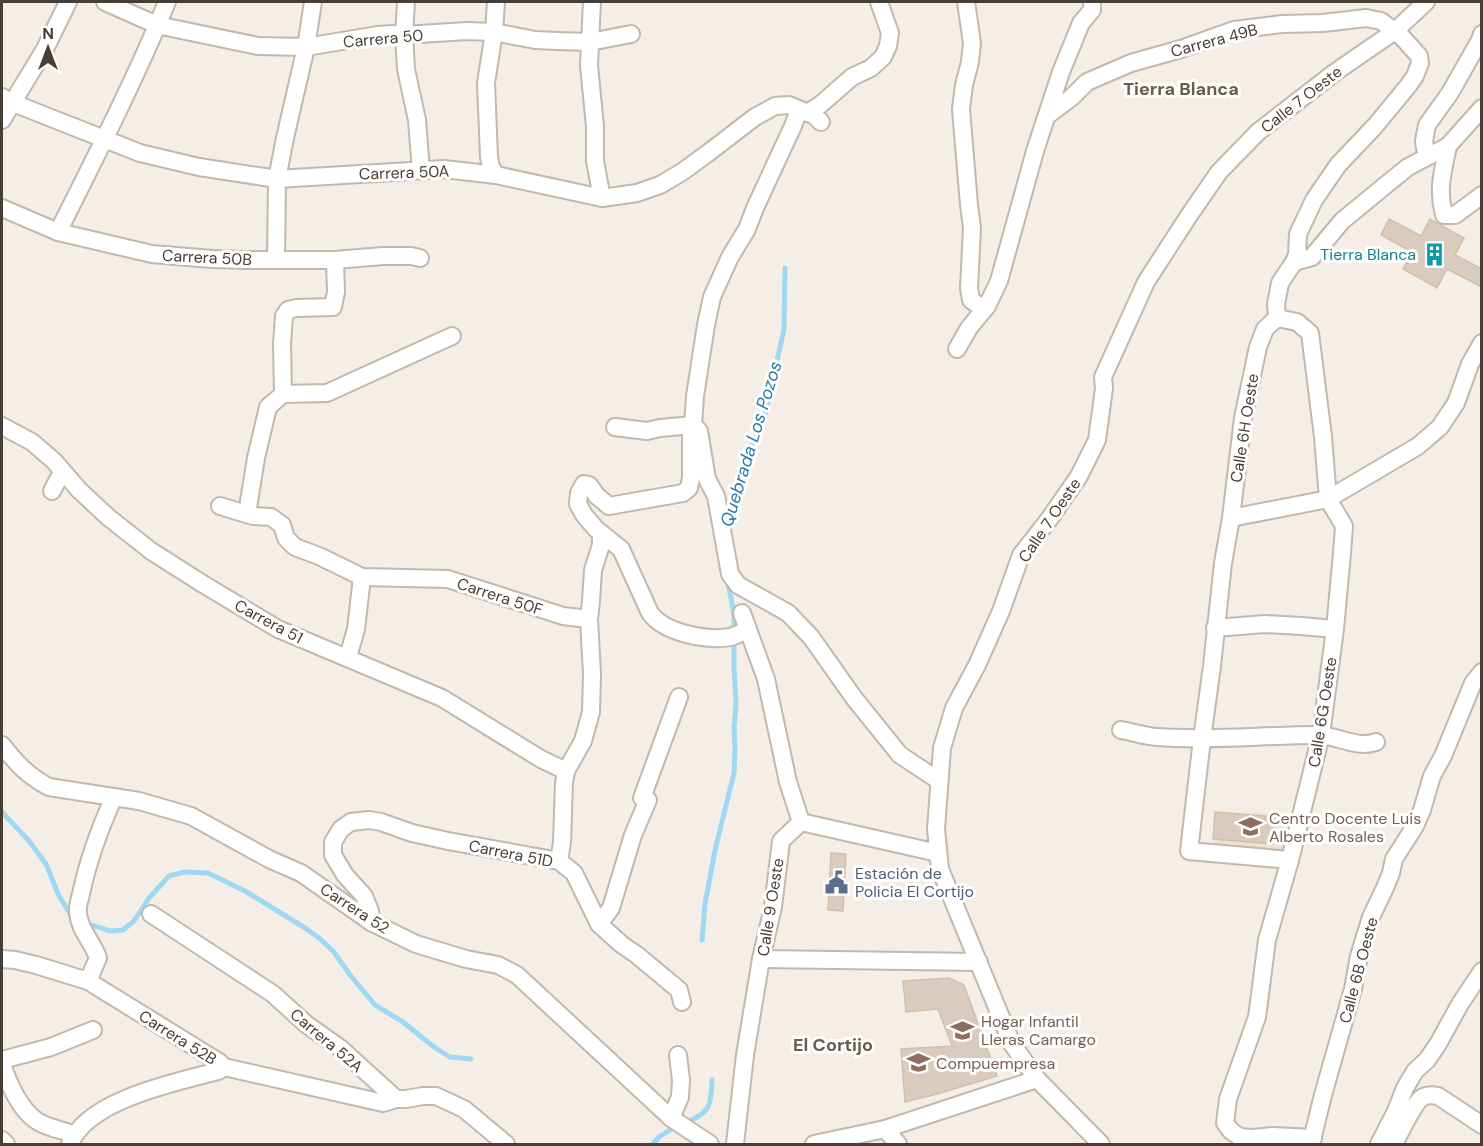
<svg xmlns="http://www.w3.org/2000/svg" width="1483" height="1146" viewBox="0 0 1483 1146" font-family="'DM Sans',sans-serif">
<rect width="100%" height="100%" fill="#f4eee6"/>
<path fill="#ede2cf" d="M1215,812L1292,814L1282,855L1217,846L1213,839Z"/>
<g fill="none" stroke-linecap="round" stroke-linejoin="round">
<g stroke="#a0d8f3" stroke-width="5">
<path d="M726,521L738,474L757,434L766,412L770,393L784,329L785,268"/>
<path d="M2,812L30,842L46,864L59,896L72,917L74,918"/>
<path d="M86,923L110,931L123,930L134,921L149,898L169,876L184,872L208,873L245,891L305,928L319,938L333,951L351,976L375,1005L403,1022L434,1047L450,1057L471,1059"/>
<path d="M702,940L705,904L715,850L734,773L735,748L734,728L736,704L734,666V615L728,582"/>
<path d="M689,1121C712,1112 711,1102 712,1080"/>
<path d="M653,1144L659,1137L670,1130"/>
</g>
</g>
<g fill="#d9ccbe" stroke="#d1c0ae" stroke-width="1.5">
<path d="M1389,219L1421,236L1430,219L1464,238L1455,255L1482,269V287L1447,269L1437,288L1403,269L1412,252L1381,235Z"/>
<path d="M1215,812L1276,817L1273,844L1213,839Z"/>
<path d="M831,853L846,854L843,911L828,910Z"/>
<path d="M949,978L964,985L997,1076L937,1094L905,1102L901,1049L952,1046L938,1009L906,1012L903,981Z"/>
</g>
<g fill="none" stroke-linecap="round" stroke-linejoin="round">
<defs>
<g id="minor">
<path d="M105,2L157,25L258,46L306,47L378,35L392,34L404,35L467,31L494,32L535,40L557,41L590,42L631,34"/>
<path d="M406,2L404,35L406,69L417,120L421,170"/>
<path d="M496,2L494,32L486,83L489,157L491,167L496,175"/>
<path d="M592,2L589,65L595,127V161L602,198"/>
<path d="M966,2L972,43L970,62L964,85L961,109L969,205L972,228L969,288L971,300L978,305L987,306"/>
<path d="M2,97L13,103L140,153L199,167L277,179L444,169L496,175L602,198L637,193L660,185L682,172L708,153L755,117L775,106L789,105L815,116L821,122"/>
<path d="M799,110L793,126L755,208L747,229L730,257L712,297L706,325L695,396L693,425L699,431L707,479L716,496L730,574L738,585L788,613L811,637L854,698L900,755L938,780"/>
<path d="M807,113L820,105L852,77L871,68L883,57L888,46L890,33L879,2"/>
<path d="M1048,115L1072,97L1087,82L1131,63L1181,49L1234,30L1282,24L1323,23L1366,18L1381,21L1402,37L1419,56L1420,63L1415,76L1408,86L1375,126L1338,165L1314,200L1298,234L1297,255L1294,262L1280,283L1276,304L1277,318L1265,329L1258,347L1243,418L1231,518L1223,563L1212,666L1202,739L1189,851L1290,860"/>
<path d="M2,120L45,49L68,2"/>
<path d="M1448,146C1443,171 1437,189 1444,215H1455L1482,195"/>
<path d="M1431,155L1425,148L1424,141L1427,125L1450,93L1480,40L1482,34"/>
<path d="M2,208L58,232L152,254L212,259L247,260H335L383,256H411L420,258"/>
<path d="M58,232C96,156 135,80 167,2"/>
<path d="M276,260L277,179L285,138L306,47L313,2"/>
<path d="M1294,262L1312,257L1342,221L1387,184L1408,167L1448,146L1482,108"/>
<path d="M1277,318L1297,322L1310,333L1323,437L1328,499L1344,526L1342,553L1335,629L1321,735L1290,860L1267,940L1257,1017L1228,1099L1225,1123L1231,1131L1240,1137L1253,1138L1273,1136L1313,1138"/>
<path d="M957,349L969,328L987,306L999,281L1035,151L1061,72L1081,23L1092,10V2"/>
<path d="M283,394L327,393L452,336"/>
<path d="M2,426L32,442L54,461L79,490L108,517L151,551L203,584L278,629L442,698L541,759L566,771"/>
<path d="M615,427L647,431L660,428L693,425L691,433V478L689,488L683,493L609,506L597,496L589,485L584,484L579,493L578,504L584,515L596,529L621,549L650,613C664,633 707,641 730,637C736,636 742,632 748,629"/>
<path d="M52,491L62,472"/>
<path d="M220,506L253,516L271,517L282,525L286,538L295,547L319,556L362,577L448,579L563,616L589,619"/>
<path d="M247,514L256,458L268,407L283,394L282,344L284,316L288,310L296,308L333,307L336,292L335,260"/>
<path d="M1231,518L1328,499L1418,446L1440,427L1456,403L1470,364L1482,343"/>
<path d="M1215,628L1265,624L1301,626L1335,629"/>
<path d="M348,657L356,629L362,577"/>
<path d="M1121,730C1132,732 1145,736 1157,737C1210,741 1264,735 1317,735C1337,735 1356,749 1376,742"/>
<path d="M2,745C16,763 28,776 49,787L139,801L191,816L271,860L301,873L371,922L416,944L466,959L498,965L517,975L671,1118L710,1144"/>
<path d="M642,798L679,697"/>
<path d="M801,822L938,853"/>
<path d="M559,861L562,842L564,783L566,771L583,741L591,712L592,674L589,619L591,601L593,570L601,545V534"/>
<path d="M151,914L273,994L306,1024L340,1048L396,1099H406L423,1096H436L464,1109L506,1144"/>
<path d="M371,922L370,911L364,896L345,875L333,855V842L341,829L351,822L369,820L381,822L412,833L448,841L559,861L574,873L599,924L621,944L637,955L679,990L682,1002"/>
<path d="M599,924L611,908L633,835L648,800"/>
<path d="M2,959L15,960L36,965L88,981L219,1062L224,1067L383,1103L396,1099"/>
<path d="M761,959L979,962"/>
<path d="M88,981L98,958C93,942 79,930 78,912C77,906 80,899 81,894C88,860 100,828 114,797"/>
<path d="M2,1060L51,1047L93,1030"/>
<path d="M2,1064C8,1082 20,1110 37,1121C48,1128 61,1130 74,1134"/>
<path d="M671,1118L680,1097L681,1080L678,1055"/>
<path d="M885,1129L898,1144"/>
<path d="M2,1140L6,1144"/>
<path d="M70,1144C87,1100 176,1082 218,1071L224,1067"/>
<path d="M735,1144L745,1055L761,959L773,907L781,841L801,822L788,782L766,679L742,613"/>
<path d="M814,1144L885,1129L1037,1079"/>
<path d="M1101,1144L1037,1079L1012,1044L940,869L936,829L942,748L954,708L977,665L1001,611L1021,555L1050,518L1079,476L1097,440L1104,388L1103,377L1146,282L1188,217L1219,172L1258,132L1334,73L1395,31L1426,2"/>
<path d="M1311,1144L1323,1095L1353,989L1359,956L1371,917L1384,890L1391,873L1394,859L1415,826L1422,810L1432,776L1443,756L1473,683L1482,672"/>
<path d="M1379,1144L1396,1111L1405,1088L1415,1071L1427,1060L1438,1044L1460,1004L1482,971"/>
<path d="M1394,1144C1399,1135 1414,1102 1423,1097C1427,1095 1433,1095 1438,1096L1482,1125"/>
</g>
</defs>
<use href="#minor" stroke="#c2b8ab" stroke-width="20"/>
<use href="#minor" stroke="#fff" stroke-width="16"/>
</g>
<defs>
<symbol id="building-bare" viewBox="-9 -9 18 18"><path d="M-4-6H4V6H1V3H-1V6H-4ZM-2.5-4.3h1.7v1.8h-1.7ZM.8-4.3h1.7v1.8H.8ZM-2.5-1h1.7V.8h-1.7ZM.8-1h1.7V.8H.8Z" fill="#0f9aa8" stroke="#fff" stroke-width="2.5" paint-order="stroke"/></symbol>
<symbol id="school-bare" viewBox="-9 -9 18 18"><path d="M0-5L7-2L0 1L-7-2ZM-4 1L0 2.5L4 1V4Q0 6-4 4Z" fill="#8d6e63" stroke="#fff" stroke-width="2.5" paint-order="stroke"/></symbol>
<symbol id="civic-bare" viewBox="-9 -9 18 18"><path d="M-.6-6.5H3V-4.5H.6V-3L4-1V1h2V6H-6V1h2V-1L-.6-3ZM-1.2 2.5V6h2.4V2.5Z" fill="#5c6f8a" stroke="#fff" stroke-width="2.5" paint-order="stroke"/></symbol>
</defs>
<g fill-rule="evenodd">
<use href="#building-bare" x="1418" y="238" width="33" height="33"/>
<use href="#school-bare" x="1234" y="810" width="33" height="33"/>
<use href="#civic-bare" x="820" y="866" width="33" height="33"/>
<use href="#school-bare" x="946" y="1014" width="33" height="33"/>
<use href="#school-bare" x="902" y="1046" width="33" height="33"/>
</g>
<g text-anchor="middle" stroke-width="6" stroke-linejoin="round" paint-order="stroke">
<g font-size="16" fill="#473e35" stroke="#fff">
<text transform="translate(383 38) rotate(-5)" y="6">Carrera 50</text>
<text transform="translate(1214 40) rotate(-15)" y="6">Carrera 49B</text>
<text transform="translate(1301 99) rotate(-38)" y="6">Calle 7 Oeste</text>
<text transform="translate(404 172) rotate(-2)" y="6">Carrera 50A</text>
<text transform="translate(207 257) rotate(3)" y="6">Carrera 50B</text>
<text transform="translate(1244 428) rotate(-81)" y="6">Calle 6H Oeste</text>
<text transform="translate(1049 520) rotate(-56)" y="6">Calle 7 Oeste</text>
<text transform="translate(500 596) rotate(18)" y="6">Carrera 50F</text>
<text transform="translate(269 621) rotate(28)" y="6">Carrera 51</text>
<text transform="translate(1322 712) rotate(-81)" y="6">Calle 6G Oeste</text>
<text transform="translate(511 853) rotate(11)" y="6">Carrera 51D</text>
<text transform="translate(770 907) rotate(-81)" y="6">Calle 9 Oeste</text>
<text transform="translate(355 908) rotate(33)" y="6">Carrera 52</text>
<text transform="translate(1358 970) rotate(-75)" y="6">Calle 6B Oeste</text>
<text transform="translate(178 1037) rotate(32)" y="6">Carrera 52B</text>
<text transform="translate(327 1040) rotate(40)" y="6">Carrera 52A</text>
</g>
<g font-size="16" fill="#0d838f" stroke="#fff" text-anchor="end">
<text x="1416" y="260">Tierra Blanca</text>
</g>
<g font-size="16" fill="#785e54" stroke="#fff" text-anchor="start">
<text x="1269" y="824">Centro Docente Luis<tspan x="1269" dy="18">Alberto Rosales</tspan></text>
<text x="981" y="1027">Hogar Infantil<tspan x="981" dy="18">Lleras Camargo</tspan></text>
<text x="936" y="1069">Compuempresa</text>
</g>
<g font-size="16" fill="#4e5e75" stroke="#fff" text-anchor="start">
<text x="855" y="879">Estación de<tspan x="855" dy="18">Policia El Cortijo</tspan></text>
</g>
<g font-size="18" font-weight="bold" fill="#6a5b4c" stroke="#fff">
<text x="1181" y="95">Tierra Blanca</text>
<text x="833" y="1051">El Cortijo</text>
</g>
<g font-size="18" font-style="italic" fill="#287ca6" stroke="#fff">
<text transform="translate(751 444) rotate(-73)" y="6">Quebrada Los Pozos</text>
</g>
</g>
<rect width="1483" height="1146" fill="none" stroke="#473e35" stroke-width="6"/>
<g transform="translate(48 48)" stroke="#ffffff" stroke-width="4.5" paint-order="stroke">
<path d="M0-4.5L10 22L0 15L-10 22Z" fill="#473e35"/>
<text y="-9" font-size="16" font-weight="bold" text-anchor="middle" fill="#473e35">N</text>
</g>
</svg>
